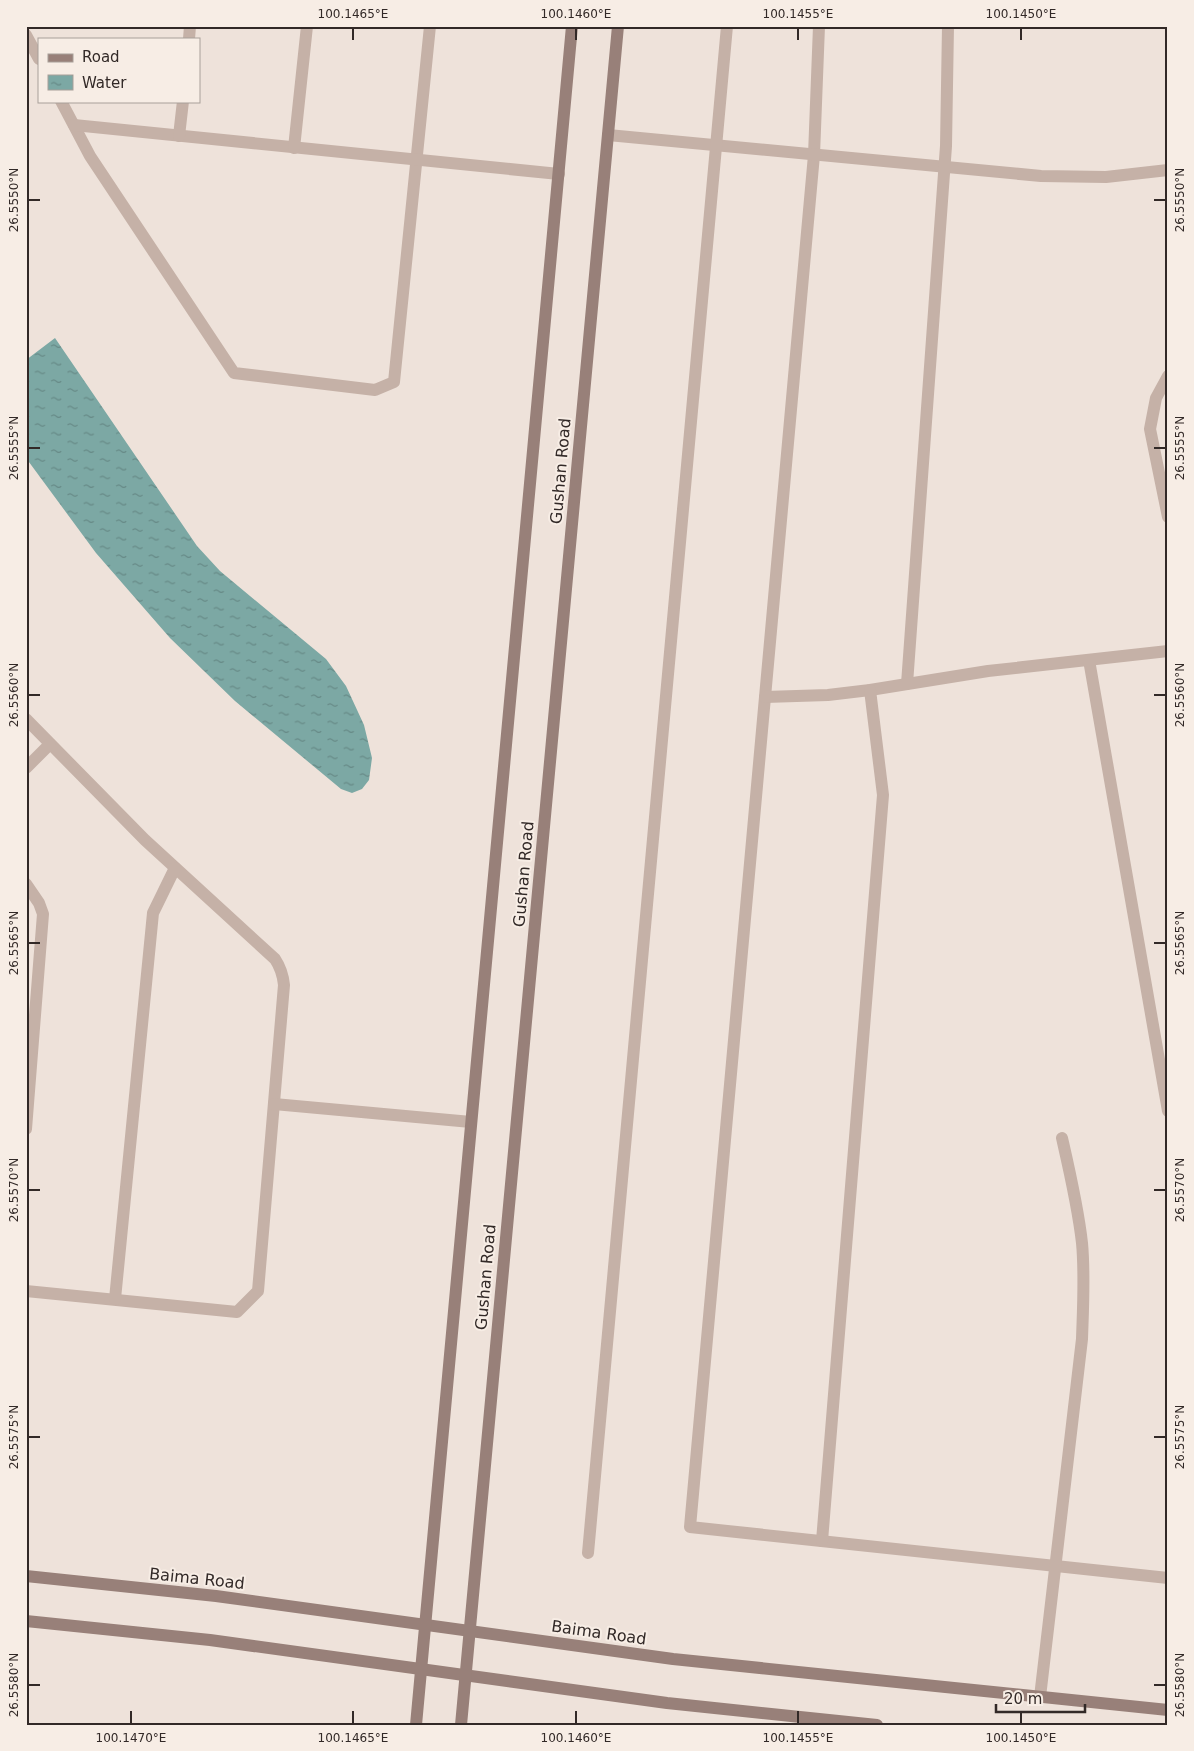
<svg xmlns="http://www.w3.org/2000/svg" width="1194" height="1751" viewBox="0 0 1194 1751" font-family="'DejaVu Sans',sans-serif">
<defs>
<pattern id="water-ripples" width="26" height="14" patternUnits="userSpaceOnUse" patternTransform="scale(1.25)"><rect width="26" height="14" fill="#7ca8a4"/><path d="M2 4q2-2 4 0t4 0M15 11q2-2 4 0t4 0" fill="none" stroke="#668986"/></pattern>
</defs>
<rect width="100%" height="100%" fill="#eee2da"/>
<path fill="url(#water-ripples)" d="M55,338L197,546L220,571L326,659L346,686L364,725L372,758L369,780L362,789L352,793L341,789L235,701L170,638L96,553L26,458V360Z"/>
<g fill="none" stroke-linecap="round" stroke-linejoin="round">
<g stroke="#c5b1a7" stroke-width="12">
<path d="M819,26L814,155L690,1527L1168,1578"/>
<path d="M26,35L39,59"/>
<path d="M189,39L190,26"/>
<path d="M61,101L90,156L234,373L375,390L394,382L430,26"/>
<path d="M74,125L559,174"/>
<path d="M608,135L1041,176L1106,177L1168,170"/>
<path d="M179,136L183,101"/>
<path d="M294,148L307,26"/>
<path d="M1168,376L1156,398L1150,429L1168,517"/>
<path d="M1089,660L1168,1111"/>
<path d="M907,684L946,146L948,26"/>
<path d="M765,697L828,695L870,690L988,671L1168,651"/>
<path d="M26,719L145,840L275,959C281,968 283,975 284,985L258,1291L237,1312L26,1291"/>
<path d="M26,768L50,744"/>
<path d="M26,884L39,903L43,914L26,1129"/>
<path d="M274,1104L471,1122"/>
<path d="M115,1299L153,913L175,868"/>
<path d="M822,1541L883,795L870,690"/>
<path d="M588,1553L727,26"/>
<path d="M1040,1697L1082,1339C1083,1307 1085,1275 1082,1243C1078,1207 1070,1173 1062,1138"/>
</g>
<g stroke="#988079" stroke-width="12">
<path d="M26,1576L216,1596L673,1659L1168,1710"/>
<path d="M26,1621L210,1640L667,1703L877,1725"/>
<path d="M416,1725L572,26"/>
<path d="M461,1725L618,26"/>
</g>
</g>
<path fill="none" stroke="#322927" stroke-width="2" d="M353,28V40M576,28V40M798,28V40M1021,28V40M28,200H40M1154,200H1166M28,448H40M1154,448H1166M28,695H40M1154,695H1166M28,943H40M1154,943H1166M28,1190H40M1154,1190H1166M28,1437H40M1154,1437H1166M28,1685H40M1154,1685H1166M131,1711V1724M353,1711V1724M576,1711V1724M798,1711V1724M1021,1711V1724"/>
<g text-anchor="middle" stroke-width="4" stroke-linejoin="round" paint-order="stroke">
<g font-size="16" fill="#322927" stroke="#f7ede5">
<text transform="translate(560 471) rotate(-85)" y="6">Gushan Road</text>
<text transform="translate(523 874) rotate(-85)" y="6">Gushan Road</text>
<text transform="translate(485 1277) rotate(-85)" y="6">Gushan Road</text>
<text transform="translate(197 1578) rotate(6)" y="6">Baima Road</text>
<text transform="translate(599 1632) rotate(8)" y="6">Baima Road</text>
</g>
</g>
<rect width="1194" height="1751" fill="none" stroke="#f7ede5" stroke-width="55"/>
<rect x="38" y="38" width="162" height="65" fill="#f7ede5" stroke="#a89f99"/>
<rect x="48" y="54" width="25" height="8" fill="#988079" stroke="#a89f99"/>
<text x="82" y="62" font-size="15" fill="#322927">Road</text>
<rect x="48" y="75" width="25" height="15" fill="url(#water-ripples)" stroke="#a89f99"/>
<text x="82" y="88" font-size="15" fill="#322927">Water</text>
<path d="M996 1704v8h89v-8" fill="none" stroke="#322927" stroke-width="2.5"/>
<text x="1004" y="1704" font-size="15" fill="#322927" stroke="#f7ede5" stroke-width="4" paint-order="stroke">20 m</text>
<rect x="28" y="28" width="1138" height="1696" fill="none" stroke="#322927" stroke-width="2"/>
<g font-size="12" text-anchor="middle" fill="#322927">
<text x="353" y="18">100.1465°E</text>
<text x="576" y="18">100.1460°E</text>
<text x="798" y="18">100.1455°E</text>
<text x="1021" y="18">100.1450°E</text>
<text transform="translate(1180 200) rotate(-90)" y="4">26.5550°N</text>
<text transform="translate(14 200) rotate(-90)" y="4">26.5550°N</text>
<text transform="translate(1180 448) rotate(-90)" y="4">26.5555°N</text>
<text transform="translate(14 448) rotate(-90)" y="4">26.5555°N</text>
<text transform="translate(1180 695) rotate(-90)" y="4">26.5560°N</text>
<text transform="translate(14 695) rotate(-90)" y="4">26.5560°N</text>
<text transform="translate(1180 943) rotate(-90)" y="4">26.5565°N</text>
<text transform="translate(14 943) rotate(-90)" y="4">26.5565°N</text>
<text transform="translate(1180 1190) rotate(-90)" y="4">26.5570°N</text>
<text transform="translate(14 1190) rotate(-90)" y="4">26.5570°N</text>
<text transform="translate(1180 1437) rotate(-90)" y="4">26.5575°N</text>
<text transform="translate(14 1437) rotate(-90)" y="4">26.5575°N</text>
<text transform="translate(1180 1685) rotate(-90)" y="4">26.5580°N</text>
<text transform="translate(14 1685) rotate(-90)" y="4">26.5580°N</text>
<text x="131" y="1742">100.1470°E</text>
<text x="353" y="1742">100.1465°E</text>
<text x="576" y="1742">100.1460°E</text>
<text x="798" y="1742">100.1455°E</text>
<text x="1021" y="1742">100.1450°E</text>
</g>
</svg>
